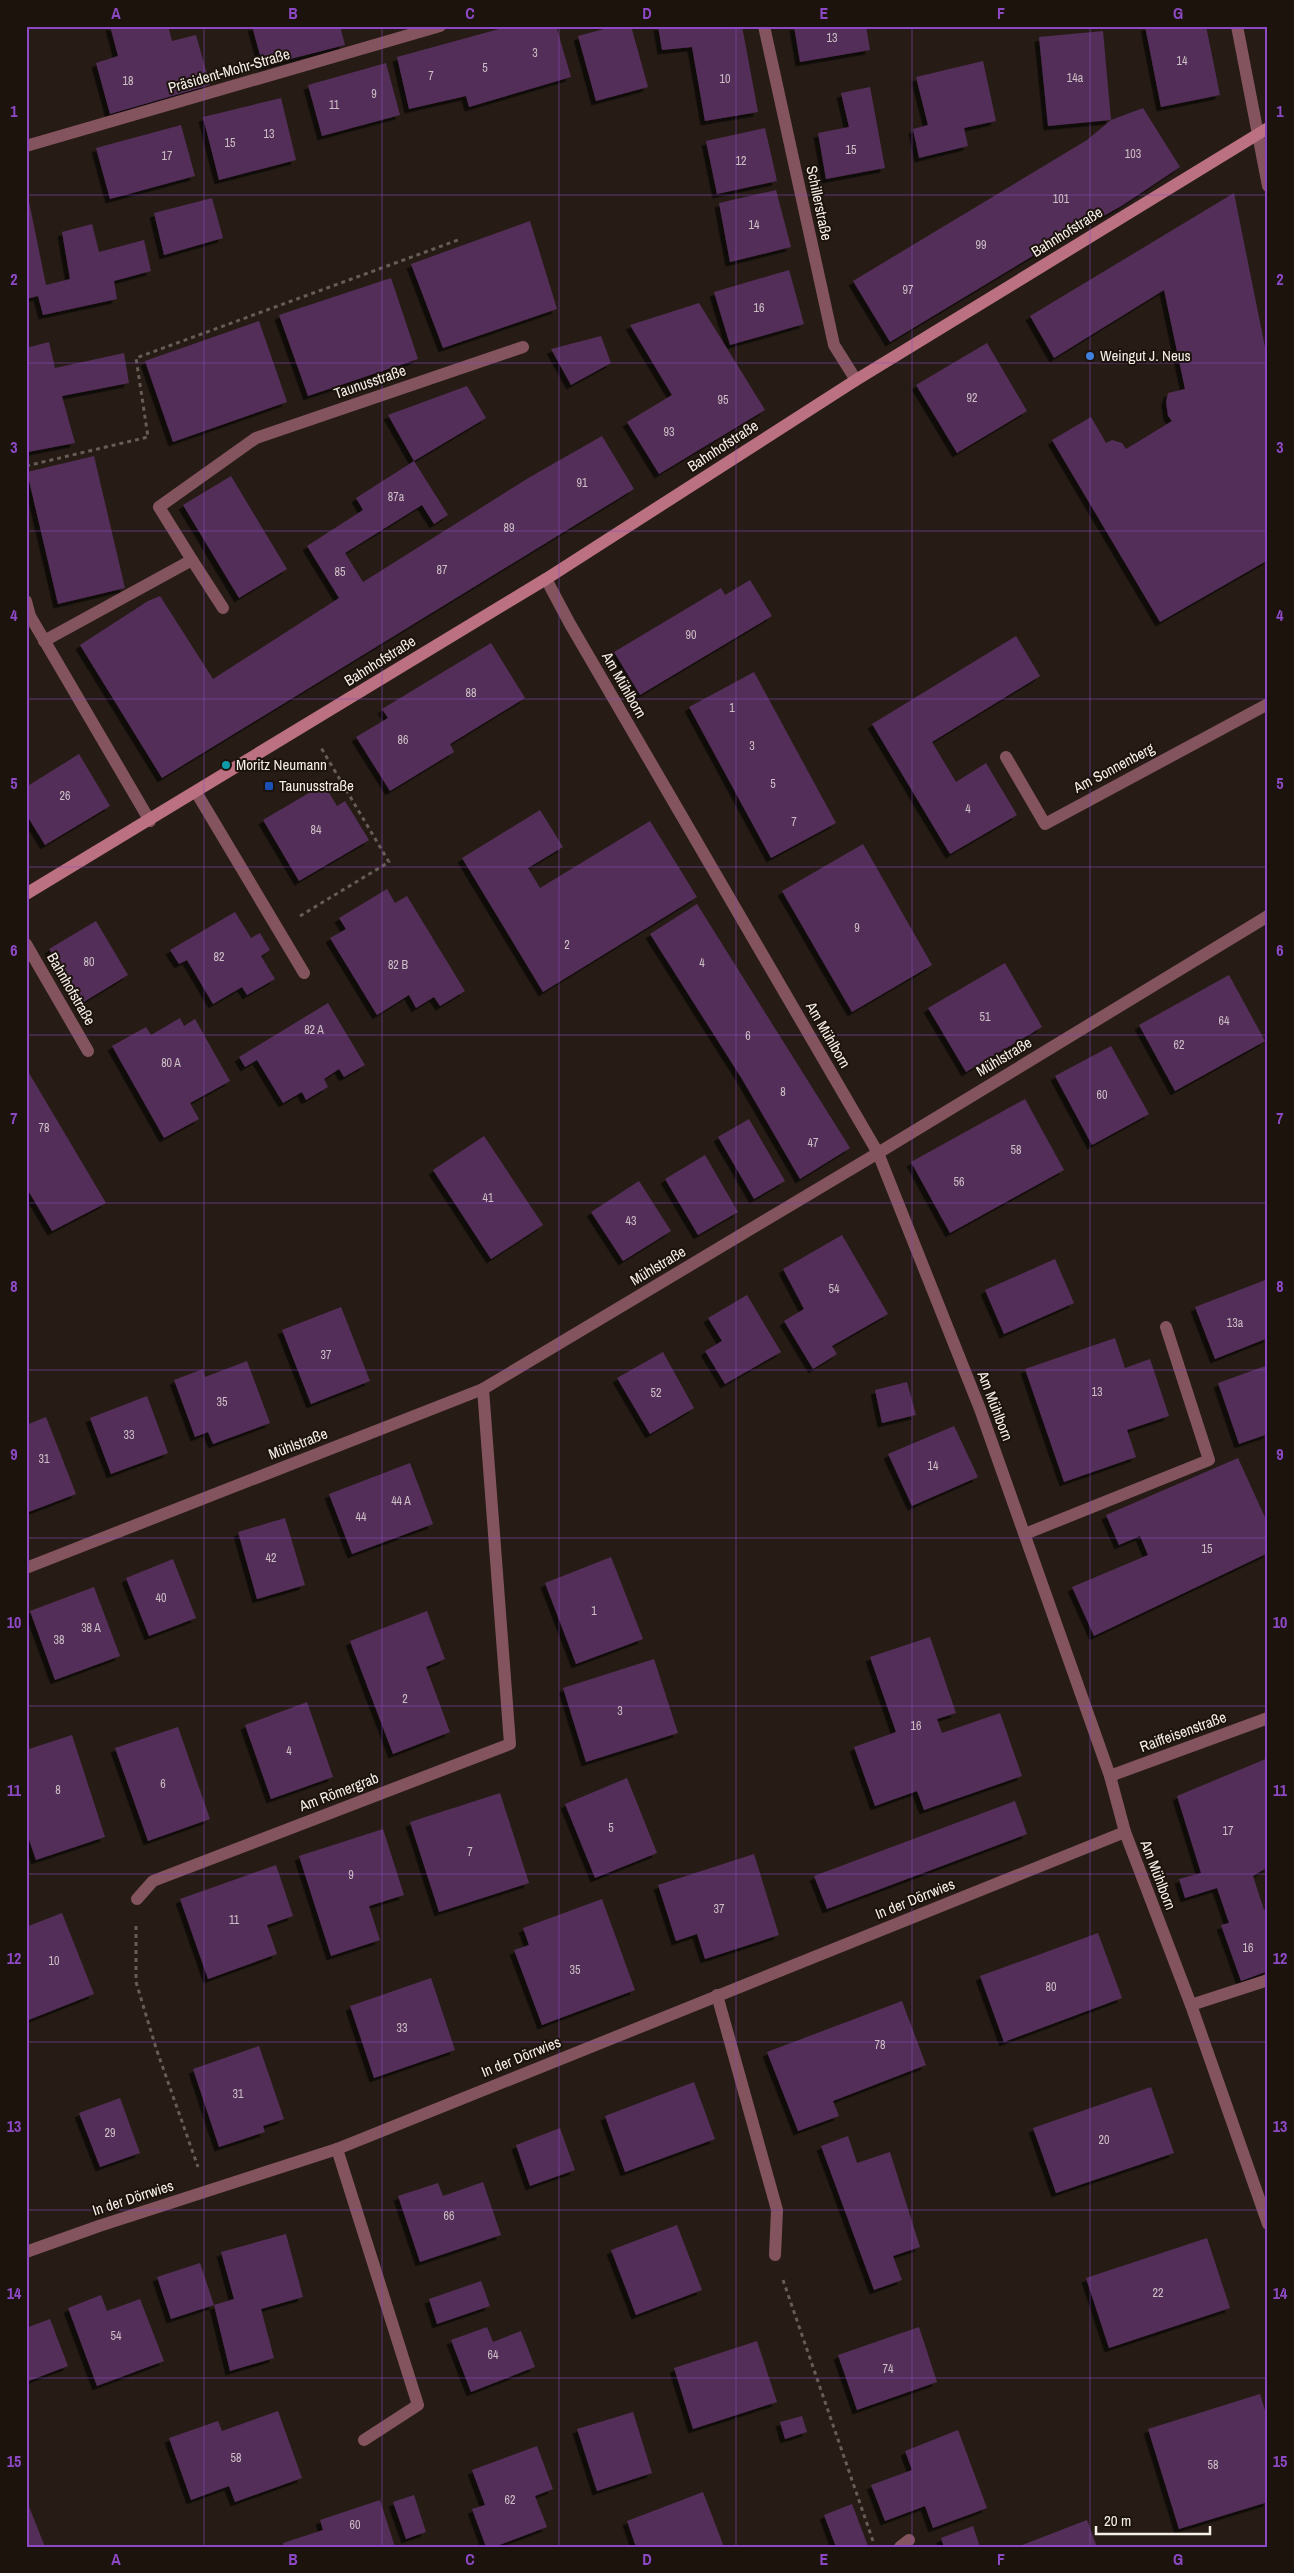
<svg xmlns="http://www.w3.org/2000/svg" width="1294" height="2573" viewBox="0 0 1294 2573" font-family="'Archivo Narrow',sans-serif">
<defs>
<filter id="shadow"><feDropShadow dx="-4.5" dy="4.5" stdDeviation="0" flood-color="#0009"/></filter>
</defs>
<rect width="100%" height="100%" fill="#261c15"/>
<g fill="#532e58" filter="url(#shadow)">
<path d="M110,26H168L172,41L196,35L210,85L110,114L96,63L118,56Z"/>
<path d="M252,26H340L345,45L263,66Z"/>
<path d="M510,26H556L571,77L469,107L466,96L409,109L397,57Z"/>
<path d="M615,26H631L648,87L596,101L578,36Z"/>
<path d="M658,26H742L758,112L705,121L692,47L662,50Z"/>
<path d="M794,26H866L870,50L800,62Z"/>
<path d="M1145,26H1206L1220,95L1161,107Z"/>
<path d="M1103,31L1111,120L1048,126L1039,37Z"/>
<path d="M983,61L996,121L964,128L968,146L919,158L913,129L928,125L916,77Z"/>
<path d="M386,63L400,115L322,136L308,85Z"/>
<path d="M870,87L885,168L826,179L818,133L849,127L841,93Z"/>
<path d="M281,98L296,160L219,180L203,117Z"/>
<path d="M1143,108L1180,167L1123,205L1036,254L890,342L853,281L1087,140L1111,120Z"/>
<path d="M181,125L195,176L110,199L96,148Z"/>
<path d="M765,128L777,181L717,194L706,141Z"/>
<path d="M26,187L46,285L70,279L62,232L92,224L99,252L144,240L151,271L114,281L117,299L43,315L38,296L26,299Z"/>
<path d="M776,190L791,247L730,262L719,203Z"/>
<path d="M1234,193L1268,362V560L1160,622L1052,440L1091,417L1106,443L1112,440L1122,443L1126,449L1172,421L1168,416L1166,402L1168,393L1185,389L1164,290L1054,358L1030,316Z"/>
<path d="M212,198L223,238L164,255L154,213Z"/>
<path d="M530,221L557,309L443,348L411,264Z"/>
<path d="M789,270L804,324L730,345L714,292Z"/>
<path d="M391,278L418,359L308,396L279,315Z"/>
<path d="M699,303L765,410L659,474L627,422L672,395L630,325Z"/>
<path d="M259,321L287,402L173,442L145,361Z"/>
<path d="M601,336L611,363L571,385L551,349Z"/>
<path d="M49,342L55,368L124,353L129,383L62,396L75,443L28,452L26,443V348Z"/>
<path d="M987,343L1027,411L957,453L916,385Z"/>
<path d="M467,386L486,418L414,461L448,515L434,524L422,505L345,553L363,582L530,477L602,436L634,489L162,778L80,645L148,601L160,596L213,679L339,598L307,546L363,510L356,498L414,461L388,415Z"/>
<path d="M94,456L125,588L58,604L27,472Z"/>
<path d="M231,476L287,569L239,598L183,505Z"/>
<path d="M750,580L772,616L640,695L614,652L721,588L725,595Z"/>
<path d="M1016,636L1040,676L932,742L956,782L986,763L1017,815L950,854L872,724Z"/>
<path d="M491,643L525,698L450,744L454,752L390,791L356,737L388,718L382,709Z"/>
<path d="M754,672L836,823L771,858L689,707Z"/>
<path d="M79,754L110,806L45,845L26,814V787Z"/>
<path d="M324,784L337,806L345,801L369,840L299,881L263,820Z"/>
<path d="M540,810L563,847L528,868L540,888L650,821L697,897L543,992L462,858Z"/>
<path d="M863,844L932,965L852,1012L782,891Z"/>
<path d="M387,889L395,903L407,896L465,991L440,1006L434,997L416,1008L409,995L377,1015L330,938L346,929L339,918Z"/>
<path d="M697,904L850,1148L800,1179L742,1079L650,934Z"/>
<path d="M235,912L251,938L260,933L270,950L261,956L275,979L247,995L242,987L213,1004L187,960L179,964L170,950Z"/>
<path d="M96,921L128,975L82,1003L49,949Z"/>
<path d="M1005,963L1042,1027L966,1072L928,1008Z"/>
<path d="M1229,975L1265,1041L1175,1091L1139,1025Z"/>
<path d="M328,1003L365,1065L344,1077L339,1069L324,1079L328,1087L306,1100L302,1092L283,1103L257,1060L245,1067L239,1057Z"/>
<path d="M180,1018L184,1026L195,1019L230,1081L190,1103L199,1119L164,1138L112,1046L146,1027L151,1035Z"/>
<path d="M1111,1046L1149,1114L1092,1145L1055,1076Z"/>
<path d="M26,1068L106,1203L52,1231L26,1187Z"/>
<path d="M1025,1099L1064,1170L950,1233L911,1162Z"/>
<path d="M749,1119L785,1181L754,1199L718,1137Z"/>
<path d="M484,1136L543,1225L491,1259L433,1170Z"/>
<path d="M705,1155L738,1212L698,1235L665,1179Z"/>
<path d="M639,1181L671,1231L623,1261L591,1212Z"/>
<path d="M842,1235L888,1314L832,1346L837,1354L813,1369L784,1321L804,1309L783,1269Z"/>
<path d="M1055,1259L1074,1303L1004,1334L985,1290Z"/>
<path d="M1268,1279V1338L1215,1359L1195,1307Z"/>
<path d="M747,1295L781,1352L725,1384L705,1351L722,1341L708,1318Z"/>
<path d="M341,1307L370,1381L311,1404L282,1330Z"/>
<path d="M1115,1338L1125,1368L1150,1359L1169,1416L1127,1430L1136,1457L1064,1482L1025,1369Z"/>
<path d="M663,1352L694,1408L650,1434L617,1378Z"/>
<path d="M247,1361L270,1423L213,1444L208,1432L195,1437L174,1380L203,1369L205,1377Z"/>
<path d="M1268,1365V1434L1239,1444L1218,1383Z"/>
<path d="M907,1382L916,1415L882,1423L875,1390Z"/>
<path d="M147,1396L168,1453L111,1474L90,1418Z"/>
<path d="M46,1417L76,1494L26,1513V1425Z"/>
<path d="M954,1426L978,1477L912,1506L888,1454Z"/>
<path d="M1238,1458L1268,1524V1553L1094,1636L1072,1587L1148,1555L1140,1536L1119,1545L1106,1515Z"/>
<path d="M410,1463L433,1524L352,1554L329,1494Z"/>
<path d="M285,1518L305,1585L257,1599L238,1532Z"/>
<path d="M611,1557L643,1639L576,1664L545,1583Z"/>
<path d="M173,1559L196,1618L149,1636L126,1578Z"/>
<path d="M94,1587L120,1656L55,1680L30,1611Z"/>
<path d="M427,1611L445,1659L426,1667L450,1732L393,1754L350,1641Z"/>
<path d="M930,1637L956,1713L937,1719L942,1733L1000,1713L1022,1776L924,1810L917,1791L875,1806L854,1747L896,1732L870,1657Z"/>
<path d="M654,1659L678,1733L586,1762L563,1688Z"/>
<path d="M307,1702L333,1777L271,1799L245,1725Z"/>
<path d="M178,1727L210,1819L148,1841L115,1748Z"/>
<path d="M72,1735L105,1837L36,1860L26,1831V1750Z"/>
<path d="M1268,1758V1867L1253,1876L1264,1910L1268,1909V1971L1241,1981L1221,1925L1229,1923L1217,1888L1185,1898L1179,1879L1201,1873L1177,1796Z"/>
<path d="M627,1778L657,1853L595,1878L565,1804Z"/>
<path d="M500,1793L529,1883L439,1912L410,1822Z"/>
<path d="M1015,1801L1027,1834L827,1909L814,1876Z"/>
<path d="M383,1829L404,1895L369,1906L380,1940L331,1956L299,1856Z"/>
<path d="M754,1854L779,1935L705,1959L697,1934L676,1941L658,1885Z"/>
<path d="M276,1865L293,1916L267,1925L277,1954L208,1979L180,1899Z"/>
<path d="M602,1899L635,1990L542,2025L514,1950L529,1945L523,1928Z"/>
<path d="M62,1913L94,1994L26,2021V1927Z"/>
<path d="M1098,1933L1122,1998L1004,2042L980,1976Z"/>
<path d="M431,1978L455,2050L374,2078L350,2006Z"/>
<path d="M902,2001L926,2065L833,2101L839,2116L798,2131L767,2052Z"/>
<path d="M259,2046L284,2119L263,2126L265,2132L219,2147L193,2069Z"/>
<path d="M694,2082L715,2139L625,2172L605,2116Z"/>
<path d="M1151,2087L1174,2153L1056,2193L1033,2128Z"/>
<path d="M120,2098L140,2153L100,2167L79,2113Z"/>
<path d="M560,2128L575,2170L530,2186L516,2145Z"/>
<path d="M848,2136L857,2163L890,2152L920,2247L893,2256L902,2280L874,2290L821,2146Z"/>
<path d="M483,2182L501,2235L420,2262L398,2196L438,2183L443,2196Z"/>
<path d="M677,2225L702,2290L636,2315L611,2250Z"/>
<path d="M286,2234L303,2297L261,2309L274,2358L230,2371L214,2305L234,2299L221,2252Z"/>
<path d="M1207,2238L1230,2308L1109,2348L1086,2278Z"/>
<path d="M200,2263L214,2305L171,2319L157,2277Z"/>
<path d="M481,2281L490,2306L437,2324L429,2299Z"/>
<path d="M101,2295L107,2311L140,2299L164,2361L97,2386L68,2308Z"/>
<path d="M50,2319L68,2366L26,2382V2328Z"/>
<path d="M487,2327L493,2342L521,2331L535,2367L471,2392L451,2340Z"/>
<path d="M919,2327L937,2382L857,2410L838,2355Z"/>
<path d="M757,2341L777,2402L693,2429L674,2368Z"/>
<path d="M1260,2394L1268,2420V2502L1179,2529L1148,2429Z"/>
<path d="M278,2411L302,2478L235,2502L229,2486L191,2500L169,2438L218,2421L222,2431Z"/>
<path d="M633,2412L652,2473L597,2491L577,2429Z"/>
<path d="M802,2416L807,2432L785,2439L780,2422Z"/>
<path d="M958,2430L987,2508L933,2528L925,2506L885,2521L871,2485L912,2470L905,2451Z"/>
<path d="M537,2446L553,2489L535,2496L547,2527L494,2547H486L472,2509L485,2505L472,2470Z"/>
<path d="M703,2492L724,2547H636L627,2521Z"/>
<path d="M414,2495L426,2532L406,2539L393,2502Z"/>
<path d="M26,2499L45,2547H26Z"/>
<path d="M380,2500L395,2547H284L283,2543L323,2530L320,2520Z"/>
<path d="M852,2504L868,2546L836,2547L824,2515Z"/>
<path d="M1087,2520L1097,2547H1017Z"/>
<path d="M973,2526L980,2547H944L941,2538Z"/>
</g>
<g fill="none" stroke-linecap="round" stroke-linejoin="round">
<g stroke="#665d57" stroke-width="3" stroke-dasharray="4 4" stroke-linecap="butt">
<path d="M26,466L148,437L136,358L458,240"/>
<path d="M300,916L389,862L320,746"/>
<path d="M136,1926V1982L156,2048L198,2167"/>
<path d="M783,2280L873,2541"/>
</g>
<g stroke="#83535e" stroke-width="12">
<path d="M192,560L223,608"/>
<path d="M44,641L192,560L159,507L256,438L523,347"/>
<path d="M196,792L304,973"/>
<path d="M26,944L88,1051"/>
<path d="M1025,1534L1209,1460L1166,1327"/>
<path d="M900,2547L909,2540"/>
</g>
<g stroke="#83535e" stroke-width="12">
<path d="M764,26L834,345L856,380"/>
<path d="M1237,26L1268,186"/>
<path d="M26,146L440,26"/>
<path d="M546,579L570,624L878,1153L980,1409L1110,1776L1125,1832L1191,2005L1268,2224"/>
<path d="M26,601L30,616L150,821"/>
<path d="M1006,757L1045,824L1268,704"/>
<path d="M26,1568L483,1389L878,1153L1268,916"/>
<path d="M1110,1776L1268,1718"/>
<path d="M137,1899L153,1881L510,1744L483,1389"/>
<path d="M717,1995L777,2210L775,2255"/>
<path d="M1191,2005L1268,1980"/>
<path d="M337,2149L418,2405L364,2440"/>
<path d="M26,2252L99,2226L337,2149L1125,1832"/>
</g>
<path stroke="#bc7182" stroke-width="12" d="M26,894L546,579L856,380L1268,128"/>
</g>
<path fill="none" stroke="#8d49c5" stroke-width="1" stroke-opacity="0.55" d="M204,26V2547M382,26V2547M559,26V2547M736,26V2547M912,26V2547M1090,26V2547M26,195H1268M26,363H1268M26,531H1268M26,699H1268M26,867H1268M26,1035H1268M26,1203H1268M26,1370H1268M26,1538H1268M26,1706H1268M26,1874H1268M26,2042H1268M26,2210H1268M26,2378H1268"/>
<circle fill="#3f7fe0" stroke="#1c130c" stroke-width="2" cx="1090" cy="356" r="5"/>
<circle fill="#0f9aa8" stroke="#1c130c" stroke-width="2" cx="226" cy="765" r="5"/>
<rect fill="#1a4fb4" stroke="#1c130c" stroke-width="2" x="264" y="781" width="10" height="10" rx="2.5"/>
<g text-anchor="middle" stroke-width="4" stroke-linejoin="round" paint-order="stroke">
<g font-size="12" fill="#ccbec5">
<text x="832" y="42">13</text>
<text x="535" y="57">3</text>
<text x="1182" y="65">14</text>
<text x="485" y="72">5</text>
<text x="431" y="80">7</text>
<text x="1075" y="82">14a</text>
<text x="725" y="83">10</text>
<text x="128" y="85">18</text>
<text x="374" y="98">9</text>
<text x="334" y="109">11</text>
<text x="269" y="138">13</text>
<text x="230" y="147">15</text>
<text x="851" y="154">15</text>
<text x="1133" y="158">103</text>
<text x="167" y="160">17</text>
<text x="741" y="165">12</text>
<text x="1061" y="203">101</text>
<text x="754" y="229">14</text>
<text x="981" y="249">99</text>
<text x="908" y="294">97</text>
<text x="759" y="312">16</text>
<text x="972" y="402">92</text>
<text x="723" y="404">95</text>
<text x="669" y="436">93</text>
<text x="582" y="487">91</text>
<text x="396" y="501">87a</text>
<text x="509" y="532">89</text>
<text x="442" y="574">87</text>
<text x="340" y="576">85</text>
<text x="691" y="639">90</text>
<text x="471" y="697">88</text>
<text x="732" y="712">1</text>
<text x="403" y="744">86</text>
<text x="752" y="750">3</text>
<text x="773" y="788">5</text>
<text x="65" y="800">26</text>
<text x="968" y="813">4</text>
<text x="794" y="826">7</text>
<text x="316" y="834">84</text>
<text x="857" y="932">9</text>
<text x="567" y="949">2</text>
<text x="219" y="961">82</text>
<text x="89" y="966">80</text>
<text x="702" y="967">4</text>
<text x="398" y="969">82 B</text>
<text x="985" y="1021">51</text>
<text x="1224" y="1025">64</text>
<text x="314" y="1034">82 A</text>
<text x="748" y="1040">6</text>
<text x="1179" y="1049">62</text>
<text x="171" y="1067">80 A</text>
<text x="783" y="1096">8</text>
<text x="1102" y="1099">60</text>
<text x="44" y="1132">78</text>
<text x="813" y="1147">47</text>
<text x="1016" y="1154">58</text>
<text x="959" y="1186">56</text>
<text x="488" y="1202">41</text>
<text x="631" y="1225">43</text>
<text x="834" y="1293">54</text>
<text x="1235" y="1327">13a</text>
<text x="326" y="1359">37</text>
<text x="1097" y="1396">13</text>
<text x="656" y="1397">52</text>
<text x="222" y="1406">35</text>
<text x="129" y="1439">33</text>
<text x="44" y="1463">31</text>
<text x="933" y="1470">14</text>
<text x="401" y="1505">44 A</text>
<text x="361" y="1521">44</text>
<text x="1207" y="1553">15</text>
<text x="271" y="1562">42</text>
<text x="161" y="1602">40</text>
<text x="594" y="1615">1</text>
<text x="91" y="1632">38 A</text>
<text x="59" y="1644">38</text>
<text x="405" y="1703">2</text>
<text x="620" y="1715">3</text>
<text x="916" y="1730">16</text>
<text x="289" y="1755">4</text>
<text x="163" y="1788">6</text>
<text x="58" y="1794">8</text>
<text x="611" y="1832">5</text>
<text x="1228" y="1835">17</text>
<text x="470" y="1856">7</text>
<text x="351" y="1879">9</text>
<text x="719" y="1913">37</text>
<text x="234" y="1924">11</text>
<text x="1248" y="1952">16</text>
<text x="54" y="1965">10</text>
<text x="575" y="1974">35</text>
<text x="1051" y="1991">80</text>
<text x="402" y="2032">33</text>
<text x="880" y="2049">78</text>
<text x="238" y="2098">31</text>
<text x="110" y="2137">29</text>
<text x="1104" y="2144">20</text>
<text x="449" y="2220">66</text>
<text x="1158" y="2297">22</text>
<text x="116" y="2340">54</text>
<text x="493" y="2359">64</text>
<text x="888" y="2373">74</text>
<text x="236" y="2462">58</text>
<text x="1213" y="2469">58</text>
<text x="510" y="2504">62</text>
<text x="355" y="2529">60</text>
</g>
<g font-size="15" fill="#f5eee9" stroke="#1c130c">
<text transform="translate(229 71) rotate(-16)" y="5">Präsident-Mohr-Straße</text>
<text transform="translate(819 203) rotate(78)" y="5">Schillerstraße</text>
<text transform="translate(1067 232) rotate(-32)" y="5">Bahnhofstraße</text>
<text transform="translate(370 382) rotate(-19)" y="5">Taunusstraße</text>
<text transform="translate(723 446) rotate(-33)" y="5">Bahnhofstraße</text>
<text transform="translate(380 661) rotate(-32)" y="5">Bahnhofstraße</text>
<text transform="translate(624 685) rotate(60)" y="5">Am Mühlborn</text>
<text transform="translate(1114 768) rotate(-28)" y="5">Am Sonnenberg</text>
<text transform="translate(71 989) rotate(60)" y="5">Bahnhofstraße</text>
<text transform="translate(828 1035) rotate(60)" y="5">Am Mühlborn</text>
<text transform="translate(1004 1057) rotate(-31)" y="5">Mühlstraße</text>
<text transform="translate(658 1266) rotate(-31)" y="5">Mühlstraße</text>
<text transform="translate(995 1406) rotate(69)" y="5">Am Mühlborn</text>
<text transform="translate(298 1444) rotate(-21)" y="5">Mühlstraße</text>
<text transform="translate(1183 1732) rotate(-20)" y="5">Raiffeisenstraße</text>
<text transform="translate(339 1792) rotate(-21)" y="5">Am Römergrab</text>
<text transform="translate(1158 1875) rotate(69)" y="5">Am Mühlborn</text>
<text transform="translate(915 1899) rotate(-22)" y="5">In der Dörrwies</text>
<text transform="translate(521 2057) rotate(-22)" y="5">In der Dörrwies</text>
<text transform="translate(133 2198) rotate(-18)" y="5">In der Dörrwies</text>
</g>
<g font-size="15" fill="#f5eee9" stroke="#1c130c" text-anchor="start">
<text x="1100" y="361">Weingut J. Neus</text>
<text x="236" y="770">Moritz Neumann</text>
<text x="279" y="791">Taunusstraße</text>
</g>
</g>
<rect width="1294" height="2573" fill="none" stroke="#1c130c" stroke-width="55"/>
<path d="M1096 2526v8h114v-8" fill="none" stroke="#f5eee9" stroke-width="2.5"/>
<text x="1104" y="2526" font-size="15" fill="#f5eee9" stroke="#1c130c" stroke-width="4" paint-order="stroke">20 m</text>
<rect x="28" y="28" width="1238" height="2518" fill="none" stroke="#8d49c5" stroke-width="2"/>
<g font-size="16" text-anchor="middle" font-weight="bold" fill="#8d49c5">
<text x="116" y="19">A</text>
<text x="293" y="19">B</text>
<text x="470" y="19">C</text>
<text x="647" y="19">D</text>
<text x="824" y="19">E</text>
<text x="1001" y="19">F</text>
<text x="1178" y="19">G</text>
<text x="14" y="117">1</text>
<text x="1280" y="117">1</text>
<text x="14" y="285">2</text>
<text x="1280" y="285">2</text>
<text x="14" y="453">3</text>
<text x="1280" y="453">3</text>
<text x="14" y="621">4</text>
<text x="1280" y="621">4</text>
<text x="14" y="789">5</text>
<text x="1280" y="789">5</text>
<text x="14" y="956">6</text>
<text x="1280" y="956">6</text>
<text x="14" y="1124">7</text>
<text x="1280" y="1124">7</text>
<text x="14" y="1292">8</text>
<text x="1280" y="1292">8</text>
<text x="14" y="1460">9</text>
<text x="1280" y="1460">9</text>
<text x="14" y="1628">10</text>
<text x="1280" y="1628">10</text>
<text x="14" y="1796">11</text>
<text x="1280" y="1796">11</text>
<text x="14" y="1964">12</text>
<text x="1280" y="1964">12</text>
<text x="14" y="2132">13</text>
<text x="1280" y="2132">13</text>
<text x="14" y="2299">14</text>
<text x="1280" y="2299">14</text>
<text x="14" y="2467">15</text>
<text x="1280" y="2467">15</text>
<text x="116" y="2565">A</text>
<text x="293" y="2565">B</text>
<text x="470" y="2565">C</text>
<text x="647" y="2565">D</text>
<text x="824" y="2565">E</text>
<text x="1001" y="2565">F</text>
<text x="1178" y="2565">G</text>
</g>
</svg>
